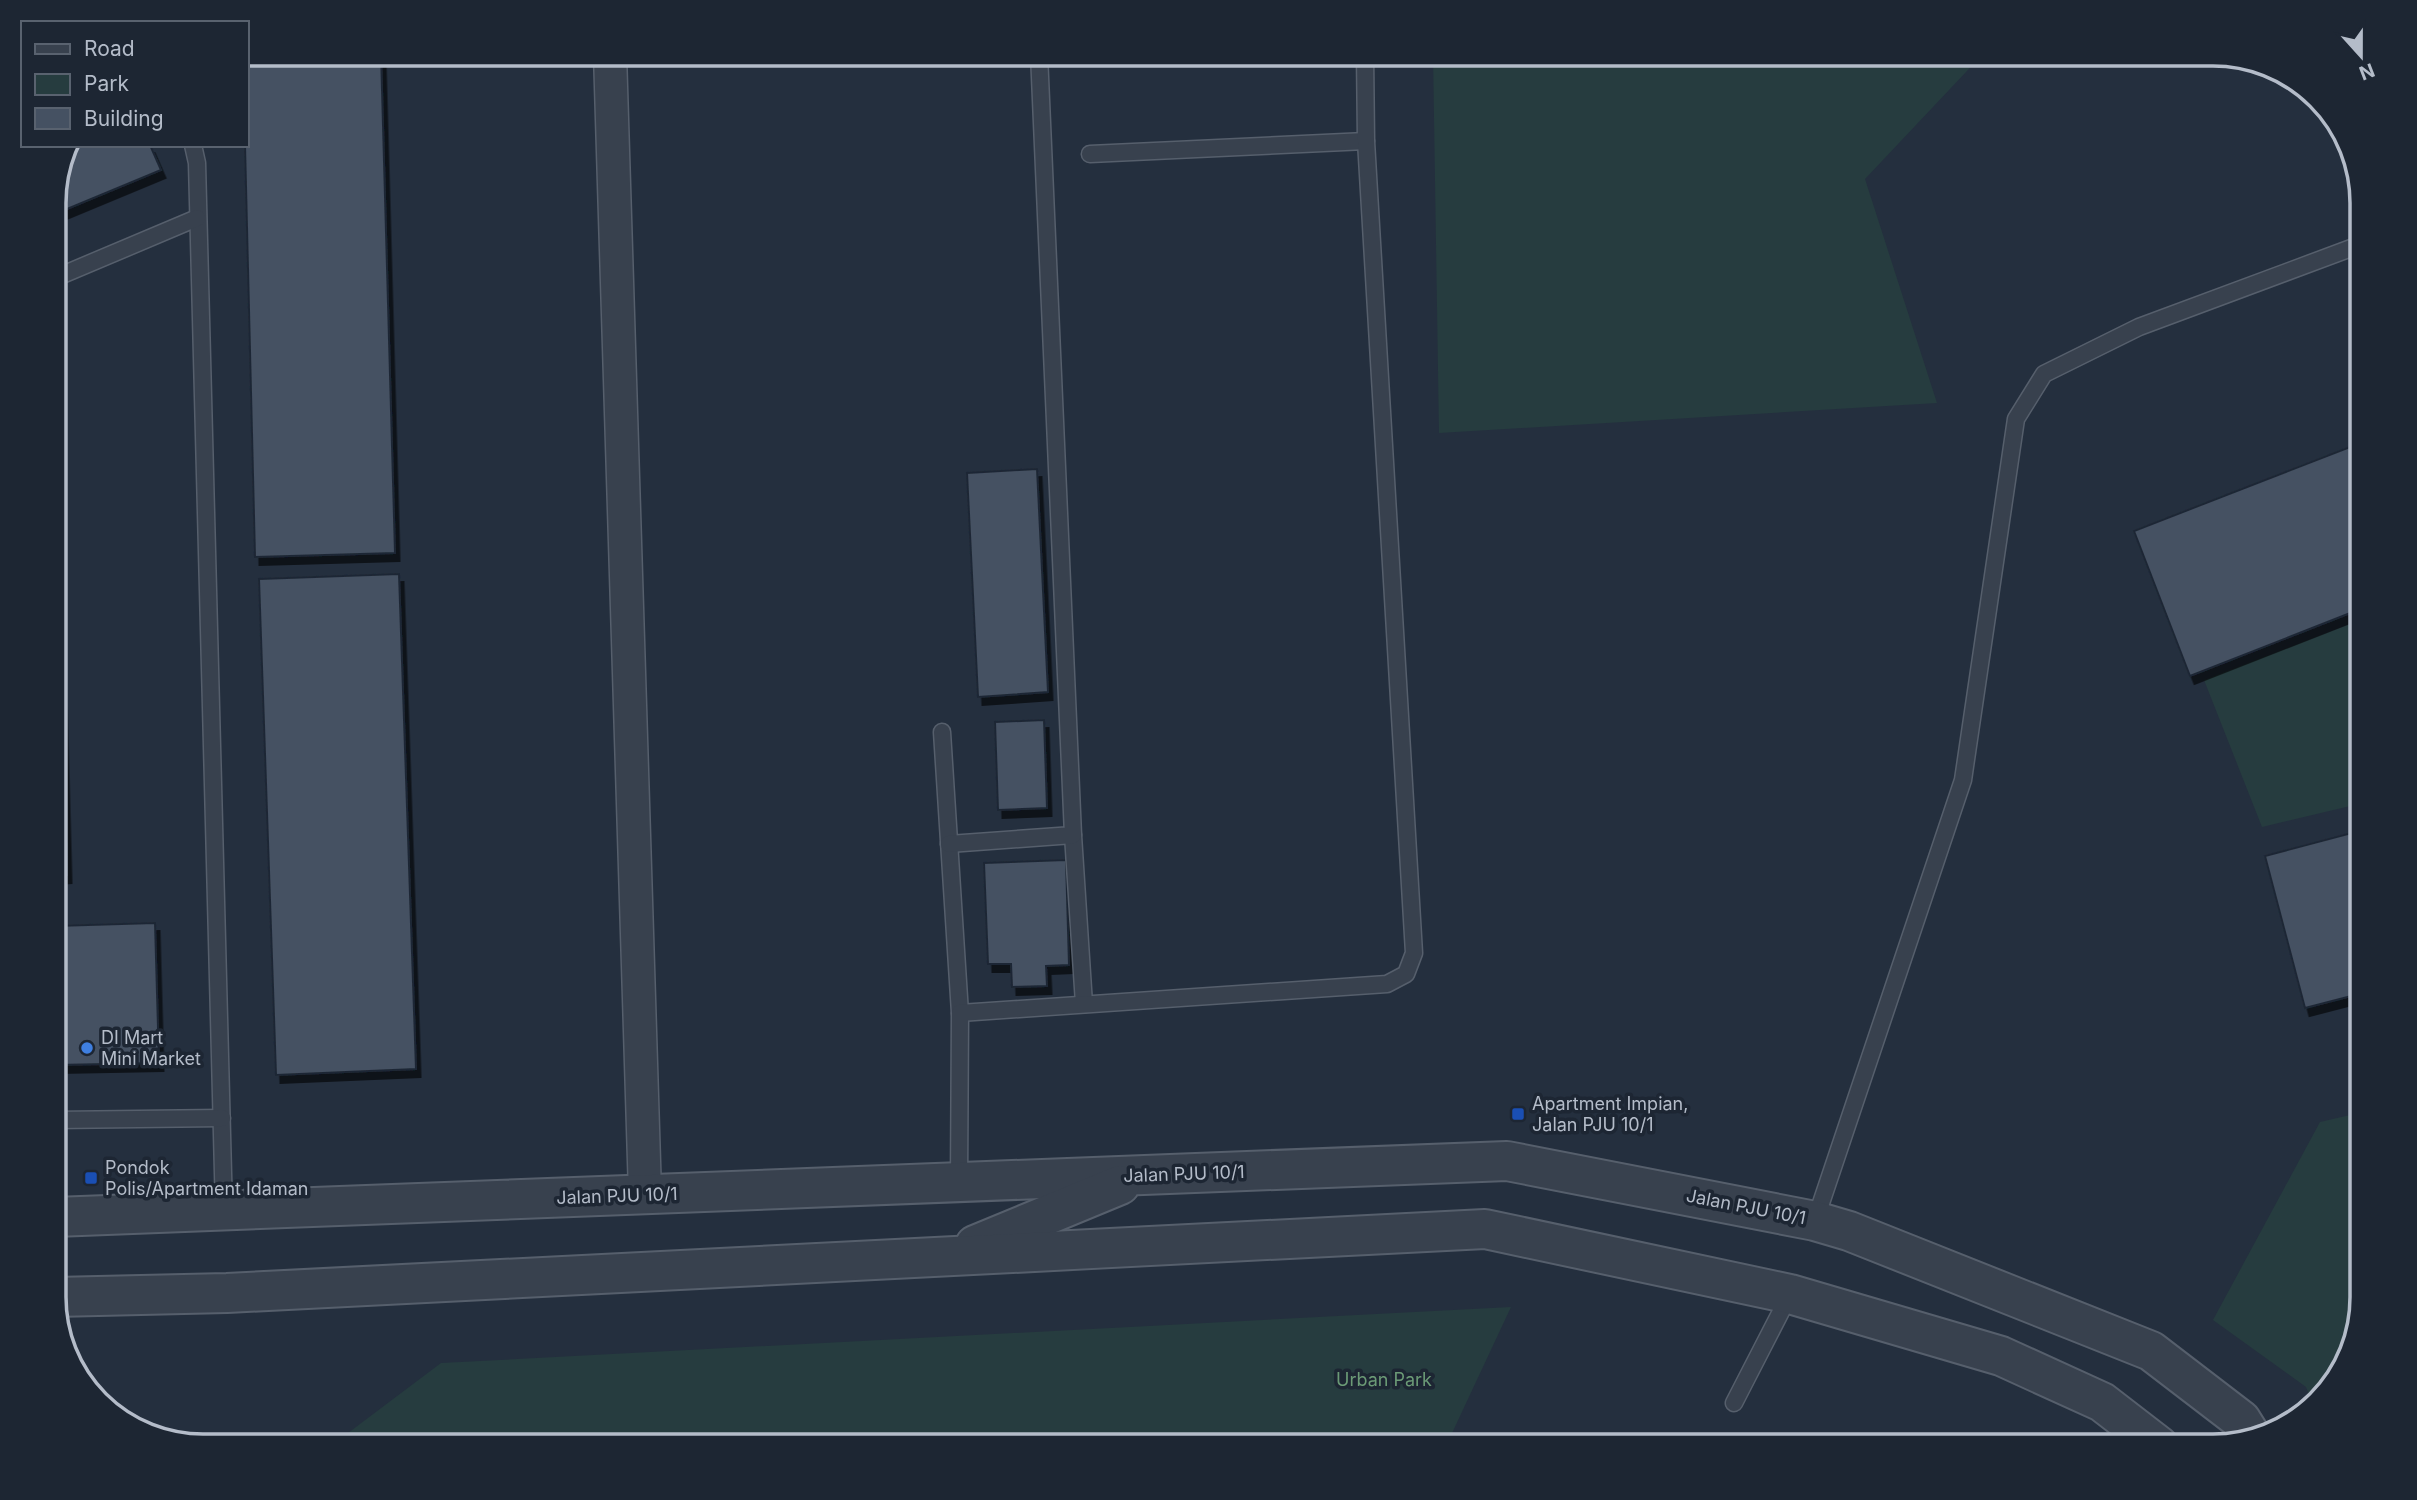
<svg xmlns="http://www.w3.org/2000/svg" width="2417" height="1500" viewBox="0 0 2417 1500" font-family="Inter,sans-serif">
<defs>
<filter id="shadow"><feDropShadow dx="4.5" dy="8" stdDeviation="0" flood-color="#0009"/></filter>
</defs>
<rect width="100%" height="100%" fill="#242f3e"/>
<g fill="#263c3f">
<path d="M1433,54H1983L1865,179L1937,403L1439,433Z"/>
<path d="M2363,619V803L2262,827L2204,680Z"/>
<path d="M2363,1112V1297L2343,1372L2312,1402L2306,1387L2213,1320L2320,1122Z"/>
<path d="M1511,1307L1446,1446H347L344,1436L441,1363Z"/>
</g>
<g fill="#455162" stroke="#1f2835" stroke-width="2" filter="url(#shadow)">
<path d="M247,54H381L395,553L255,557L245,145H247Z"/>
<path d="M66,145H150L161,170L55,214V194Z"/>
<path d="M2363,442V608L2190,676L2134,531Z"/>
<path d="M55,448L67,875L55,876Z"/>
<path d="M1037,469L1048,692L978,697L967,473Z"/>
<path d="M399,574L416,1069L276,1075L259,579Z"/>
<path d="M1044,720L1047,808L998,810L995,722Z"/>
<path d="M2363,830V993L2305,1008L2265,856Z"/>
<path d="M1066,860L1069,965L1046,966L1047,986L1012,987L1011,964H988L984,863Z"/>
<path d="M155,923L159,1063L55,1065V926Z"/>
</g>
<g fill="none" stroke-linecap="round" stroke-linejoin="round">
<defs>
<g id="service">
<path d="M193,145L197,163L224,1212"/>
<path d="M1090,154L1366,141"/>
<path d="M55,278L197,218"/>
<path d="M942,732L960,1013"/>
<path d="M1073,835L1084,1004"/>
<path d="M949,844L1073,835L1039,54"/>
<path d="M55,1120L222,1118"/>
<path d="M959,1183L960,1013L1387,984L1406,974L1414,953L1366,141L1365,54"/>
<path d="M1815,1221L1963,780L2016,419L2044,374L2139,327L2362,244"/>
<path d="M1734,1403L1790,1294"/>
</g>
<path id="minor" d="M610,54L645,1194"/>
<g id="tertiary">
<path d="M55,1217L1507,1161L1815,1221L1849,1231L2151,1351L2241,1420L2251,1436"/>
<path d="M975,1245L1120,1185"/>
<path d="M55,1297L227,1293L1485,1229L1790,1294L2001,1356L2102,1402L2159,1446"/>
</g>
</defs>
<use href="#service" stroke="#565f6c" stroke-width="19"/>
<use href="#minor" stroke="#565f6c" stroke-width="35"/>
<use href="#tertiary" stroke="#565f6c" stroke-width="42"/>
<use href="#service" stroke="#38414e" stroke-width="16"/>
<use href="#minor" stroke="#38414e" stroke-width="32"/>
<use href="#tertiary" stroke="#38414e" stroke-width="38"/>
</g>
<circle fill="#3f7fe0" stroke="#1d2633" stroke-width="2.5" cx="87" cy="1048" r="7"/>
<g fill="#1a4fb4" stroke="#1d2633" stroke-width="2.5">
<rect x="1511" y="1107" width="14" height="14" rx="3.5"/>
<rect x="84" y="1171" width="14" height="14" rx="3.5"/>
</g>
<g text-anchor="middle" stroke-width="7" stroke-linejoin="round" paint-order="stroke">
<g font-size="18" fill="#b4bcc9" stroke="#1d2633" text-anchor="start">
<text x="101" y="1044">DI Mart<tspan x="101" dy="21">Mini Market</tspan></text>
<text x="1532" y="1110">Apartment Impian,<tspan x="1532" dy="21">Jalan PJU 10/1</tspan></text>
<text x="105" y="1174">Pondok<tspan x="105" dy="21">Polis/Apartment Idaman</tspan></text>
</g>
<g font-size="18" fill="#b4bcc9" stroke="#1d2633">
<text transform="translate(1184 1174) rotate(-2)" y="6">Jalan PJU 10/1</text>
<text transform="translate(617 1196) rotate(-2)" y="6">Jalan PJU 10/1</text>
<text transform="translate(1746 1207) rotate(11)" y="6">Jalan PJU 10/1</text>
</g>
<g font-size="18" fill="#6b9a76" stroke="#1d2633">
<text x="1384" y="1386">Urban Park</text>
</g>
</g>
<path d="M0 0H2417V1500H0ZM203 66H2213A137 137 0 0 1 2350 203V1297A137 137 0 0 1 2213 1434H203A137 137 0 0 1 66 1297V203A137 137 0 0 1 203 66Z" fill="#1d2633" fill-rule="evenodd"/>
<path fill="none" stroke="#b4bcc9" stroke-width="3.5" d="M203 66H2213A137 137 0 0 1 2350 203V1297A137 137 0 0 1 2213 1434H203A137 137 0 0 1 66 1297V203A137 137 0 0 1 203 66Z"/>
<rect x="21" y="21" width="228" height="126" fill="#1d2633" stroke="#59626f" stroke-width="2"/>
<rect x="35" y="44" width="35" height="10" fill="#38414e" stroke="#59626f" stroke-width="2"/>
<text x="84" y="56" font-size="21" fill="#b4bcc9">Road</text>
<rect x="35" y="74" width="35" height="21" fill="#263c3f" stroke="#59626f" stroke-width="2"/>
<text x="84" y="91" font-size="21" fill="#b4bcc9">Park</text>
<rect x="35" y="108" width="35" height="21" fill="#455162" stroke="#59626f" stroke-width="2"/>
<text x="84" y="126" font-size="21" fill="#b4bcc9">Building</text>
<g transform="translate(2361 56) rotate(159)" stroke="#1d2633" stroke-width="5" paint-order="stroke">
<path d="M0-5L12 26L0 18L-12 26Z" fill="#b4bcc9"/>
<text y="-10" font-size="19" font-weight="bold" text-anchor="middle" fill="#b4bcc9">N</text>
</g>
</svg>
